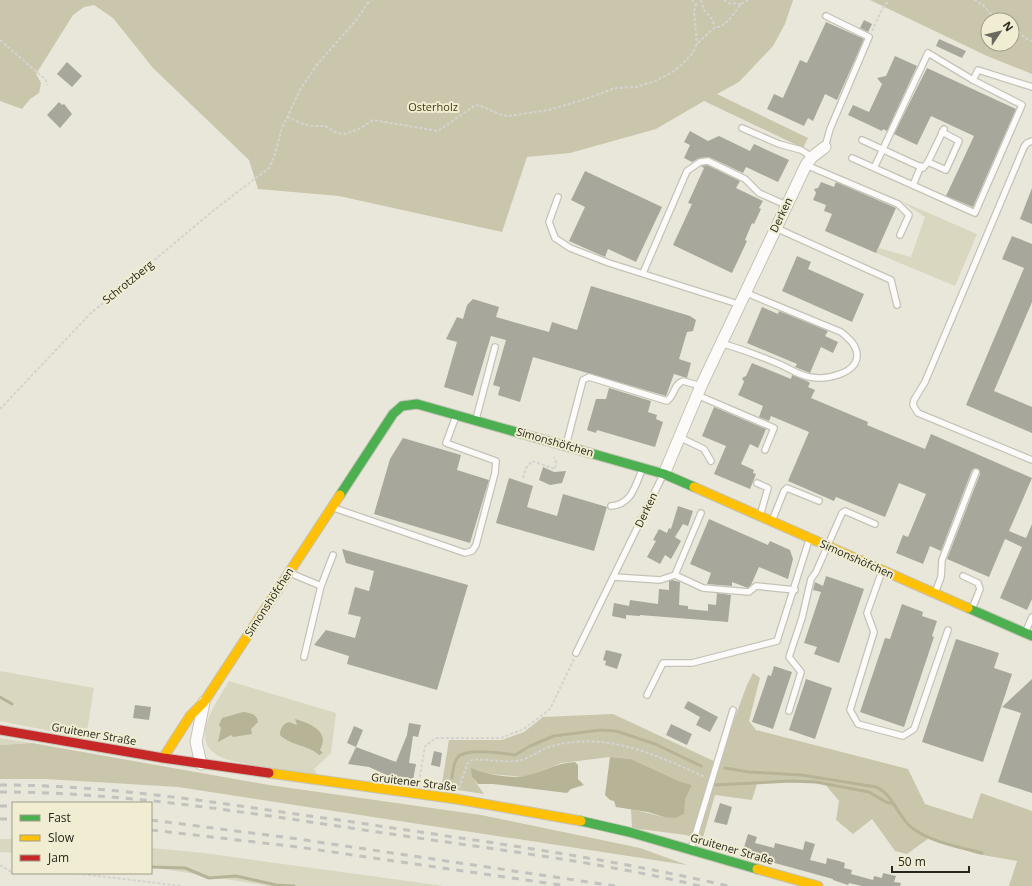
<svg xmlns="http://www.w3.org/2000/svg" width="1032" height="886" viewBox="0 0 1032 886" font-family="'Open Sans',sans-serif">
<rect width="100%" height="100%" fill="#e9e7d9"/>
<g fill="#dad7c1">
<path d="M901,201L977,234L955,286L876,253L879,248L911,257L925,217Z"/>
<path d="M0,671L94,688L86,738L0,721Z"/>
<path d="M229,681L336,713L331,753L314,769L320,778L232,761C183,748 212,710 229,681Z"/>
<path d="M0,738L32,743L0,745Z"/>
<path d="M0,839H13V853L0,852Z"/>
<path d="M151,848L204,853L444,886H269L151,867Z"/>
</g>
<g fill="#cac6ac" fill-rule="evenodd">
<path d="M0,0H793L785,24L773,46L739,82L717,94L808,138L803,148L704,101L656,129L570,153L527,157L502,232L339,196L258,189L249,160L153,68L113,18L94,5L84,7L73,15L36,74L41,83L39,93L30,99L22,109L0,101Z"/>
<path d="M870,0H1032V74L987,56ZM988,20H1012V44H988Z"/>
<path d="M753,673L760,678L749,721L756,730L908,769L925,804L972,819L981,793L1032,811V886H1009L1017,861L977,854L929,838L907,854L895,851L872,819L853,834L836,820L839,801L824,783L799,780L757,784L752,800L715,795L702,841L686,835L632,828L631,809L664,817L685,800L692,785L679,781L631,759L610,757L562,763L524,777L479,773L472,777L484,794L431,786L442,783L449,740H502L524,732L543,717L613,714L718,763L747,685Z"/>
<path d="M32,743L269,785L481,815L640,848L687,865L178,787L45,779H0V745Z"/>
</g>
<g fill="#b7b396">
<path d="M243,712C250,713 257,714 258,722L251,729L252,734L233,737L231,735L218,742L221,728L219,725L222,718Z"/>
<path d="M295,719C309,723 331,731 320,750L323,753L319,755C309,745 291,746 280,735C280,728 283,724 289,722L297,725Z"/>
<path d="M610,757L631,759L679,781L692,785L685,800L684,814L675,818L664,817L648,812L616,807L614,801L610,800L605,795Z"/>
<path d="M575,762L578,765V779L584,785L571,789L567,793L493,784H478L472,777L471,768C483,774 512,779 525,776C545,771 553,764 575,762Z"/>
</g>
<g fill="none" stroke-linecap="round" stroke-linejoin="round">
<g stroke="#b7b396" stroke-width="3">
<path d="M0,697L12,704"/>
<path d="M725,768L749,772L802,775L876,787C893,794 898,817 912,828C931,842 959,847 982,853"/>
<path d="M452,778C453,772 453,762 458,757C466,748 503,753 515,755L530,746L554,736L600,730L616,731L655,744L701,766"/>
<path d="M714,785L791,781L816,782L869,792L886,802L893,804"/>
<path d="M151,867L185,868L209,878L236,876L276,885L294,886"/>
</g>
</g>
<g fill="#a8a79c">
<path d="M864,20L872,24L868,32L860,28Z"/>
<path d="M826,22L864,39L837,100L825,94L813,121L808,118L804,126L767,109L774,94L783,98L800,60L807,63Z"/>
<path d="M939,39L966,51L962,58L936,46Z"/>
<path d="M895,56L917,66L887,131L883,129L882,131L848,115L853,105L869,112L882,84L877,78L886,76Z"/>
<path d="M67,62L82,76L72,87L57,74Z"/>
<path d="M927,68L1016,109L973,207L946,196L974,136L931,116L917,145L894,134Z"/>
<path d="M59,102L62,105L64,104L72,114L60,128L47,115Z"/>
<path d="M690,131L708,141L719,136L750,151L754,144L789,160L778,182L746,167L743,173L709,157L699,158L692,162L684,158L690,145L684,142Z"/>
<path d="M707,165L740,181L736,188L763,201L759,208L761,209L754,224L752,223L745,240L747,241L732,273L673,245L692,204L688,203L704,168L701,166Z"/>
<path d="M585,171L662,207L636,262L608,249L605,257L569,241L585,207L571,200Z"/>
<path d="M821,182L834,187L836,182L896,208L876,253L825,231L832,214L824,211L826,205L813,200L816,193L814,189L818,188Z"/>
<path d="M1032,188V224L1020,219Z"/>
<path d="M1012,236L1032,244V302L994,391L1032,407V433L966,405L1024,268L1002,259Z"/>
<path d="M797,256L811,262L808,269L864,294L852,322L782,291Z"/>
<path d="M591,286L690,316L696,320L693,331L687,332L679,359L691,363L687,378L674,374L666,396L533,357L520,402L498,395L500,387L493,385L506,340L491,336L473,396L444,387L457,342L446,339L457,317L463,319L467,305L473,299L499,307L496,317L549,332L552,322L577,330Z"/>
<path d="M762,307L778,314L779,311L828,331L825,336L838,342L833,353L821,347L810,373L795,367L797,364L747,343Z"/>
<path d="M752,363L791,379L792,375L807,381L810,383L808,387L815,390L811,398L868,422L867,425L925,449L931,434L1032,478L1009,531L1026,538L1032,524V599L1027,610L1000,598L1022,547L1005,539L989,577L947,559L980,474L979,469L975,468L972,470L941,551L930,546L923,564L896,553L903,535L908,537L926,494L899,483L885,517L836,497L834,501L788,481L809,432L771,416L769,421L759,417L763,406L738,395L744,382L742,378L746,376Z"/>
<path d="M609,388L651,401L648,412L657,415L656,419L663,422L655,447L597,430L596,433L587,430L596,399H606Z"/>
<path d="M714,407L766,429L758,448L750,444L741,464L754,470L753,473L756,474L750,489L714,474L726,446L702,436Z"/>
<path d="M403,438L461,455L457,470L489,480L470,543L374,514L390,459Z"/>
<path d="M543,467L554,472L566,471L562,483L550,485L539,480Z"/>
<path d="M509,478L533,486L527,507L557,516L563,494L607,507L594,551L496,523Z"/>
<path d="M678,506L693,511L688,526L683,524L675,537L681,541L671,559L665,555L660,564L647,557L656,541L653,540L659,529L667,533L669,528L671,529Z"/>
<path d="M709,519L768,545L770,541L790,550L793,559L788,579L759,567L751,585L748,588L732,582V586L707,584L711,573L690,564Z"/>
<path d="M342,549L468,585L437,690L347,664L349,656L314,645L326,630L355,638L361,617L348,614L355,587L369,591L374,571L346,563Z"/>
<path d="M826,576L864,589L839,663L814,654L817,647L804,643L821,592L813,590L815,582L823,586Z"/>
<path d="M672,580L680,582L679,605L688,606V609L708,611V604L716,605L717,593L731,595L728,622L640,615V616L626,615V619L612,616L614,603L629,606L630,600L658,604L659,589L669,590V581Z"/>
<path d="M902,604L923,612L922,616L937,621L932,636L934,637L904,727L860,712L885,638L890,639Z"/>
<path d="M956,639L999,653L994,668L1012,674L983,762L922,742Z"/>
<path d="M606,650L622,654L617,669L605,665L606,661L603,660Z"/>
<path d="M774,666L792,672L773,729L752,722L768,675L771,676Z"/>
<path d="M806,679L832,688L815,739L789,730Z"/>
<path d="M1032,679V793L998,782L1021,713L1002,707Z"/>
<path d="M688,701L718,717L710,732L696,725L700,717L684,708Z"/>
<path d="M135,705L151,707L149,720L133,718Z"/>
<path d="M409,723L421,725L418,737L413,736L409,763L416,764L413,780L409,782L390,779L391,777L369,767L348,764L356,747L347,743L354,726L363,730L356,747L396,762L407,735Z"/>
<path d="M671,724L692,734L687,745L666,735Z"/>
<path d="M434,751L442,753L440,767L431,765Z"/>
<path d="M720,803L732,807L727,825L714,822Z"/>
<path d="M748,834L757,837L755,843L774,848L775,843L803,850L805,841L815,844L810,860L826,864L827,858L839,861L845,863L844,868L852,870L851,874L873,880L874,876L882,878L883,873L896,876L894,882L901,883L900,886H862L849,883L848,885L833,880V879L742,854Z"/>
</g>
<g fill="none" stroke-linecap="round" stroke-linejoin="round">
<defs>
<g id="lane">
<path d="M973,80L978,70L1032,87"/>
<path d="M742,128L779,144L801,150L812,157"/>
<path d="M862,140L923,168L928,162L944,129"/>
<path d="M1032,141L1027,143L1024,147L925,382L914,400L913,405L918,413L1032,460"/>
<path d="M825,147L830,129L869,37L826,16"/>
<path d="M852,158L975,213L1022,105L973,80L928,53L874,168"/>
<path d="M928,162L946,170L959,141L942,132"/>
<path d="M806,165L898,204L909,215L900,235"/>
<path d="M913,185L921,166"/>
<path d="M558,197L549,222L555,238L570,248L609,263L738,304"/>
<path d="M776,228L891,280L897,305"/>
<path d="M643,273L687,171L700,162L708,161L745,179L759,193L786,205"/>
<path d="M721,343C741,349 760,356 779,364C789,368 800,376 810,377C826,380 858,374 857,354C856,344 848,338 841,332L744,292"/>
<path d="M697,395L774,428L765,450"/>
<path d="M476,419L495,347"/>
<path d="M679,437L704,449L711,461"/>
<path d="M566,445L583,380L589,377L667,401C675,395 673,385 683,381L701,386"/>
<path d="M757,483L768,488L760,516"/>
<path d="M611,506C632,504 635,486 642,470"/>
<path d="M334,508L465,553L472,551L476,545L495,473L496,461L446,443L456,416"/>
<path d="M772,521L784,491L787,488L819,501"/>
<path d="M882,571L867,613L874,632L850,710L858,724L903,736L914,729L948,630"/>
<path d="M290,573L321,586L304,657"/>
<path d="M675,575L703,588L749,592L756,586L795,590"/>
<path d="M963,576L978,583L980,589L972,609"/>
<path d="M614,577L660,580L675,575L701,513"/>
<path d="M321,586L333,555"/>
<path d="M935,593L941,577L942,560L976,472"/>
<path d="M1025,633L1032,617"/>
<path d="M576,653L663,475"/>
<path d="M647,695L663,663H692L777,641L809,540"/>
<path d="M789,711L801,672L789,657L802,618L811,579L816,572L842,513L845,511L875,524"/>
<path d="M691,849L733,710"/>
</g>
<g id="street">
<path d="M664,474L701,386L806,165L812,157L825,147"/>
<path d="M201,764L196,742L204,702"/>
</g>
<g id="fast">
<path d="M340,495L393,414L402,406L417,404L664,474L694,487"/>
<path d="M968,608L1032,636"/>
<path d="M581,821L629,832L757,869"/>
</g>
<g id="slow">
<path d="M694,487L968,608"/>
<path d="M163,758L190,716L204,702L340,495"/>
<path d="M269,773L456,799L581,821"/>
<path d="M757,869L818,886"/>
</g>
<path id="jam" d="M0,730L163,758L269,773"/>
</defs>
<use href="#lane" stroke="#c5c3b7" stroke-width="8"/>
<use href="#street" stroke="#c5c3b7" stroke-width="13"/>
<use href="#fast" stroke="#c5c3b7" stroke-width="11"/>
<use href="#slow" stroke="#c5c3b7" stroke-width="11"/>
<use href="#jam" stroke="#c5c3b7" stroke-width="11"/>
<g stroke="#d4d3d0" stroke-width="2" stroke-dasharray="3 2" stroke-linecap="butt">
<path d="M692,0L696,4L694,12L697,44"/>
<path d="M701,0L704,10L712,19L715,27"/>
<path d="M724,0L729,3L741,4"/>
<path d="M974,0L983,5L990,13L1005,20"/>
<path d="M1012,24L1025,38L1032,41"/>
<path d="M872,31L882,9L889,0"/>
<path d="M0,40L45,79L48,85"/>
<path d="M287,117L303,124L312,126H325L337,133L345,134L361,128L373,120L438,131L474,106L478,105L502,115L509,116L549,110L582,100L616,88L636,87L655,81L671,73L681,65L692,54L697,44L704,37L715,27H720L729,20L741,4L748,0"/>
<path d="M0,409L90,314L214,210L269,168L275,154L282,128L300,90L316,66L357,19L370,0"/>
<path d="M523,478L526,468L532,461L555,469L556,462L554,457"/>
<path d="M419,782L425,746L436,738H501L524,729L550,709L574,659"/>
<path d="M459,788L467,764L472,760C487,758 508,764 521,760C532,757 541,749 552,746C607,731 656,755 705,777"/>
<path d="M0,865L13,873"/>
<path d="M73,873L182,886"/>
</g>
<use href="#lane" stroke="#fcfbf9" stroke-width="5.5"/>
<use href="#street" stroke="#fcfbf9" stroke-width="11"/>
<use href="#fast" stroke="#4caf50" stroke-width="9"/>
<use href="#slow" stroke="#ffc107" stroke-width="9"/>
<use href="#jam" stroke="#c62828" stroke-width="9"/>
<g stroke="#c2c2be" stroke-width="3" stroke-dasharray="7 7" stroke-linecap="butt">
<path d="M0,785C118,785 236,806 353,822C478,841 604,857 728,886"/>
<path d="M0,792C124,792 248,813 371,831C481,848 592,860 700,886"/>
<path d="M0,806H13"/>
<path d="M0,819H13"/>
<path d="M151,820L298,839L615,886"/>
<path d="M151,830L298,847L567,886"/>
</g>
</g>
<g text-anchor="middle" stroke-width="4" stroke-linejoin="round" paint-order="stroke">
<g font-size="11" fill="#403a0b" stroke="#f0edd2">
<text x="433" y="111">Osterholz</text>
</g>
<g font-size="11" fill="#27261c" stroke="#f0edd2">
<text transform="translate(781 215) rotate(-64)" y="4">Derken</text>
<text transform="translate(128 282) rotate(-39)" y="4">Schrotzberg</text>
<text transform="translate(555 442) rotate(16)" y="4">Simonshöfchen</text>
<text transform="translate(646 510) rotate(-64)" y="4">Derken</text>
<text transform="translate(857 559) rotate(24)" y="4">Simonshöfchen</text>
<text transform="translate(269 602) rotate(-57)" y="4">Simonshöfchen</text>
<text transform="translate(94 734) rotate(10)" y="4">Gruitener Straße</text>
<text transform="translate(414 782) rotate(7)" y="4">Gruitener Straße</text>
<text transform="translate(732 849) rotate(16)" y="4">Gruitener Straße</text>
</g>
</g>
<rect x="12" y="802" width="140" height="72" fill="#f0edd2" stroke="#a09d89"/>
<rect x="20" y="815" width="20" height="6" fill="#4caf50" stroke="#a09d89"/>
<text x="48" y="822" font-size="12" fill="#27261c">Fast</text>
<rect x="20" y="835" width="20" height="6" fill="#ffc107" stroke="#a09d89"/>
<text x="48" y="842" font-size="12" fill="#27261c">Slow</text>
<rect x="20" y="855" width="20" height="6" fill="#c62828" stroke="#a09d89"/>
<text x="48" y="862" font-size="12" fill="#27261c">Jam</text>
<g transform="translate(1000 32) rotate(55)"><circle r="19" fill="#f0edd2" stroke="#a09d89"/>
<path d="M0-3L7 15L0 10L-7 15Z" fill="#6b6a5e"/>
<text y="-6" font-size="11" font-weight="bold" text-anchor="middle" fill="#27261c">N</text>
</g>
<path d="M892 866v6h77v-6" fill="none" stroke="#27261c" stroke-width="2"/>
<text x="898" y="866" font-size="12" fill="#27261c" stroke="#f0edd2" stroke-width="3" paint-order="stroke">50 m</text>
</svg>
